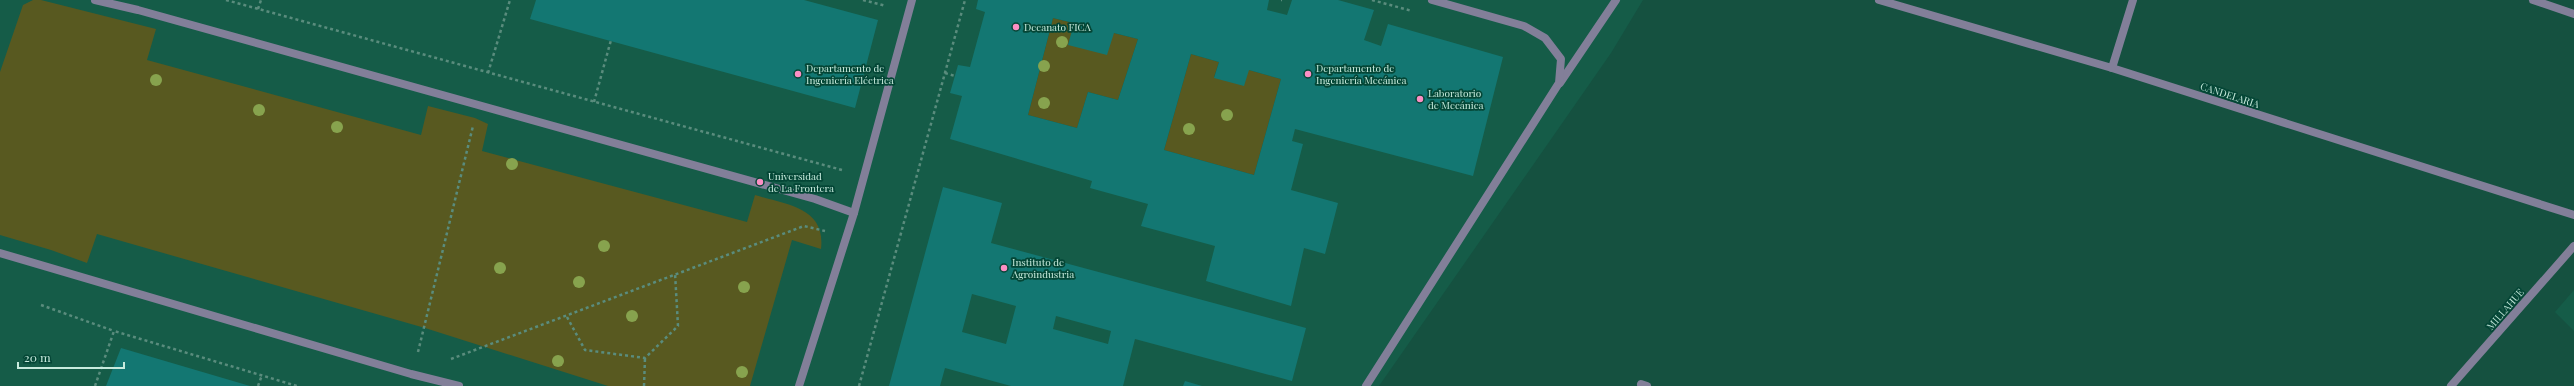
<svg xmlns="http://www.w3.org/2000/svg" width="2574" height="386" viewBox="0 0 2574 386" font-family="'Playfair Display',serif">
<rect width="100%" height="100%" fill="#155140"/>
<g fill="#155c48">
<path d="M0,0H1643L1611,53L1379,386H0Z"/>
<path d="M2574,290V331L2555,312Z"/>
</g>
<g fill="#585920">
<path d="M33,0H41L156,29L147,60L421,135L428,106L475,118L488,124L482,151L747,222L755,195C786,205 826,207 821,249L792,240L750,386H608L425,328L97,234L87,263L51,250L0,235V72L23,5Z"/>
<path d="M1053,18L1138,39L1118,100L1088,92L1077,128L1028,115Z"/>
<path d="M1191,54L1219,62L1214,77L1249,70L1281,79L1254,175L1164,150Z"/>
</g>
<g fill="#137772" fill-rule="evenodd">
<path d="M536,0H804L878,20L855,108L530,19Z"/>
<path d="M978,0H1269L1267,10L1287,15L1292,0H1338L1374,10L1364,40L1381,46L1388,24L1503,57L1473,176L1295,129L1292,141L1303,144L1291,190L1338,203L1325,254L1304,248L1291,306L1206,281L1215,246L1141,226L1148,204L1090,188L1092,181L950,139L962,96L950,93L958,65L970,67L985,12L976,9ZM1053,18L1074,23L1068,45L1107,55L1114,33L1138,39L1118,100L1088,92L1077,128L1028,115ZM1191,54L1219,62L1214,78L1244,86L1249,70L1281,79L1254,175L1164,150Z"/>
<path d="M943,187L1002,203L991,243L1306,328L1292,381L1135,339L1123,386H1011L945,368L940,386H889ZM972,294L1016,306L1006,344L962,332ZM1056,316L1111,331L1108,344L1053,329Z"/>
<path d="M121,348L250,386H106Z"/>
<path d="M1185,381L1202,386H1183Z"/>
</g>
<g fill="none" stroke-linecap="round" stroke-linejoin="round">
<g stroke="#5a8c7d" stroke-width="2.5" stroke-dasharray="3 3" stroke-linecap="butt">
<path d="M226,0L842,170"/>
<path d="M863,0L886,6"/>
<path d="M1281,0H1282"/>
<path d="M1372,0L1412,11"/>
<path d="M258,9L261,0"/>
<path d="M488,73L510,0"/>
<path d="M945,73L955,76"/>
<path d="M594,102L611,40"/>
<path d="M41,305L114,331"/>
<path d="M567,317L585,350L645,358L678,326L675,273"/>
<path d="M418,352L473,126"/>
<path d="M451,359L804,226L825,231"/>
<path d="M95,386L114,331L297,386"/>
<path d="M258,386L262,375"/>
<path d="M644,386L645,358"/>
<path d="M859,386L965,0"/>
</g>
<g stroke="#827f99" stroke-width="8">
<path d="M95,0L138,10L815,199L854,213"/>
<path d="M1560,83L1616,0"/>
<path d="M0,253L411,374L459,386"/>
<path d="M799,386L854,213L912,0"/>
<path d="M1366,386L1559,83L1561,59L1545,38L1524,26L1432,0"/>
</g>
<g stroke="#827f99" stroke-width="8">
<path d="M1879,0L2112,68L2574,215"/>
<path d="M2533,0L2574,14"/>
<path d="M2112,68L2133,0"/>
<path d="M1641,384L1647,386"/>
<path d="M2451,386L2574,246"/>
</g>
</g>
<g fill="#87a34e">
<circle cx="1062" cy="42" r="6"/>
<circle cx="1044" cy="66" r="6"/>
<circle cx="156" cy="80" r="6"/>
<circle cx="1044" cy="103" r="6"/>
<circle cx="259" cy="110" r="6"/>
<circle cx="1227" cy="115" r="6"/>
<circle cx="337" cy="127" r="6"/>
<circle cx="1189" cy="129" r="6"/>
<circle cx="512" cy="164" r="6"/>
<circle cx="604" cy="246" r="6"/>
<circle cx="500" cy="268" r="6"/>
<circle cx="579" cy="282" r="6"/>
<circle cx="744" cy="287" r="6"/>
<circle cx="632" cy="316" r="6"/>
<circle cx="558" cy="361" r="6"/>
<circle cx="742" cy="372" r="6"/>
</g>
<g fill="#fb8fc4" stroke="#044636" stroke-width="1.5">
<circle cx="1016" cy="27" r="4"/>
<circle cx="798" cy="74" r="4"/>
<circle cx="1308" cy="74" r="4"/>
<circle cx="1420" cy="99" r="4"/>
<circle cx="760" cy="182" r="4"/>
<circle cx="1004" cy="268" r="4"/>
</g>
<g text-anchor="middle" stroke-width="3.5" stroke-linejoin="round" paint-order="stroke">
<g font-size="10" fill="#c7ebdd" stroke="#044636" text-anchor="start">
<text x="1024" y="31">Decanato FICA</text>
<text x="806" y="72">Departamento de<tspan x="806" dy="12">Ingeniería Eléctrica</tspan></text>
<text x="1316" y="72">Departamento de<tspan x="1316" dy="12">Ingeniería Mecánica</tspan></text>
<text x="1428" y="97">Laboratorio<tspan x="1428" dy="12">de Mecánica</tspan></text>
<text x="768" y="180">Universidad<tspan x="768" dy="12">de La Frontera</tspan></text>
<text x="1012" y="266">Instituto de<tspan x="1012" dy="12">Agroindustria</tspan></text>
</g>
<g font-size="10" fill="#c7ebdd" stroke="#044636">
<text transform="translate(2230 95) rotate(18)" y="4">CANDELARIA</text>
<text transform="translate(2505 309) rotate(-49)" y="4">MILLAHUE</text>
</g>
</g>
<path d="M18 362v6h106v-6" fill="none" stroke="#c7ebdd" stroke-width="2"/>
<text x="24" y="362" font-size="12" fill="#c7ebdd" stroke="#044636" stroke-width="3" paint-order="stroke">20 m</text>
</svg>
